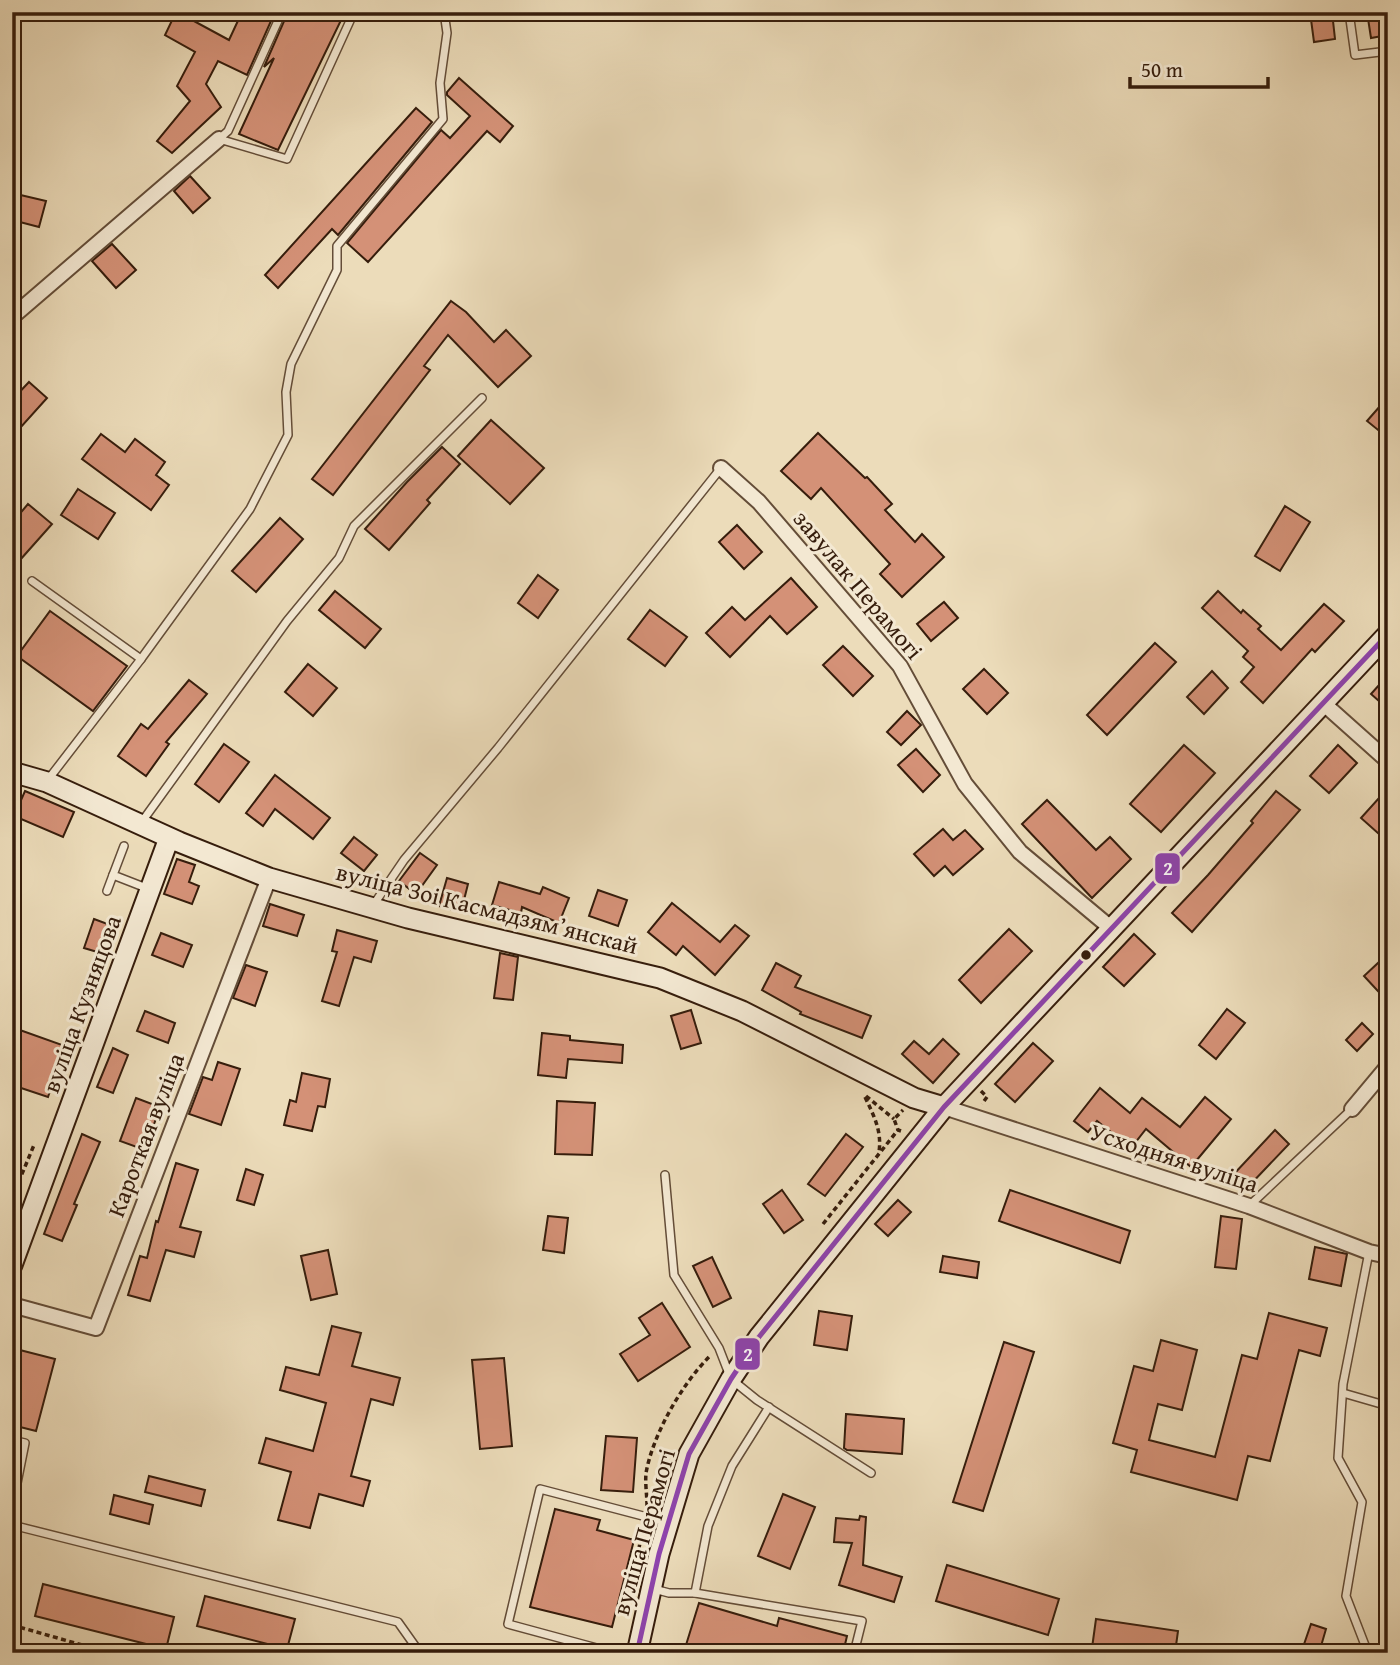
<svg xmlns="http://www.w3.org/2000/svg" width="1400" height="1665" viewBox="0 0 1400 1665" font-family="'Gentium Book Plus',serif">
<rect width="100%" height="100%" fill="#ecdcba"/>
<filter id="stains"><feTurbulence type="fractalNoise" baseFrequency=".00286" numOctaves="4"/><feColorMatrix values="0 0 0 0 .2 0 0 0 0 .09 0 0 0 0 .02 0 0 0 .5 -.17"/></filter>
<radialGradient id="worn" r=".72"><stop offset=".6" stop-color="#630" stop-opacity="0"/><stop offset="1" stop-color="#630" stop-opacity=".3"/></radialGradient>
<g fill="#d49177" stroke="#361d0c" stroke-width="2">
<path d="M176,12H196L192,20L229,40L242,12H275L247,75L218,61L206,84L221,107L172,153L157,141L190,101L177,86L195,52L165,35Z"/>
<path d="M288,12H345L278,150L239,134L274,58L264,67Z"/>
<path d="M1310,12H1332L1335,39L1314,42Z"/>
<path d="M1367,12H1388V35L1371,38Z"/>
<path d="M459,78L513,126L500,142L487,131L368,262L347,243L441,130L450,138L470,116L447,95V92Z"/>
<path d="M416,108L432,122L338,235L332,229L278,288L265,275Z"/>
<path d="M190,176L210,198L193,213L174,191Z"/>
<path d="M12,193L46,201L39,227L12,220Z"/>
<path d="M112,244L136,270L116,288L92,261Z"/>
<path d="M451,301L466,312L494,342L506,330L531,356L498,387L448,335L424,366L430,370L333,495L312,479Z"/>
<path d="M29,382L47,398L12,437V400Z"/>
<path d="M1388,397V438L1367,421Z"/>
<path d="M491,420L544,468L510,504L458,456Z"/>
<path d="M818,433L865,478L867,477L892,504L885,510L915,542L922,534L944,557L902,597L880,574L890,564L821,488L811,499L781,471Z"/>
<path d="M101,434L125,452L135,439L165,462L156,475L169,485L151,510L82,459Z"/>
<path d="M442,447L460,464L427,500L430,503L389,550L365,529L407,482Z"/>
<path d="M78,489L115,513L98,539L61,515Z"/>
<path d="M28,504L52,524L12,569V523Z"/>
<path d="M1285,506L1310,522L1280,571L1255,556Z"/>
<path d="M280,518L303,539L256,592L232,571Z"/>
<path d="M737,525L762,552L744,569L719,542Z"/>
<path d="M538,575L558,590L538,618L518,603Z"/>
<path d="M791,578L817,607L787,634L770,616L730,657L706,633L732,607L745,620Z"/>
<path d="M335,591L381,629L365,648L319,610Z"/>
<path d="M1218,591L1241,613L1243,610L1261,626L1258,629L1281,650L1324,604L1344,621L1315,652L1312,649L1263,703L1241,682L1254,667L1243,657L1248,651L1202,608Z"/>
<path d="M944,602L958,618L931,641L917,624Z"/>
<path d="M650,610L687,637L665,666L628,639Z"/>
<path d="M50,611L127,666L93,711L17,656Z"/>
<path d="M1155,643L1176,662L1107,735L1087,715Z"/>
<path d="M843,646L873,676L853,696L823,665Z"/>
<path d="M308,664L337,688L313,716L285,692Z"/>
<path d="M984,669L1008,693L987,714L963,689Z"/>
<path d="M1212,671L1228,688L1204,714L1187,697Z"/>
<path d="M1388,675V709L1371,694Z"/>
<path d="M189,680L207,694L166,742L169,744L146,776L118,756L141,724L148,729Z"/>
<path d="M907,711L921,725L901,745L887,732Z"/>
<path d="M224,744L249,762L219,802L195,784Z"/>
<path d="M1184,745L1215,773L1161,832L1130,804Z"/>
<path d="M1338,745L1357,763L1329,793L1310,776Z"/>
<path d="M916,749L940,775L923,792L898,765Z"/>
<path d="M275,775L330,818L313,839L275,809L263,826L246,813Z"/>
<path d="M1388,788V842L1361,818Z"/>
<path d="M25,791L74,812L63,837L14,816Z"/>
<path d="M1276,791L1300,810L1192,932L1172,913L1208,875L1253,823L1251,821Z"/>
<path d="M1047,800L1096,850L1110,837L1131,859L1092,898L1022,824Z"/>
<path d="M943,829L953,840L965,830L983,849L953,875L945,866L934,876L914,854Z"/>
<path d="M354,837L377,855L364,871L341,853Z"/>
<path d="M420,853L437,865L416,894L399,881Z"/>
<path d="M177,859L195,865L189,882L199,886L192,904L164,894Z"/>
<path d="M447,878L468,884L461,912L439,906Z"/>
<path d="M499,882L540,894L543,887L569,898L559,923L522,907L521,913L492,905Z"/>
<path d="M598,890L627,900L618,926L589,916Z"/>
<path d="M672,903L720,942L735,925L749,936L715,975L683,946L676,955L648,932Z"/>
<path d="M270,904L304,915L297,936L263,926Z"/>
<path d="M94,919L113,926L104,954L84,948Z"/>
<path d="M1009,929L1032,951L981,1003L959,980Z"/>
<path d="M337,930L377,941L371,962L354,957L339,1006L322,1001L337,952L332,951Z"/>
<path d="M161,933L192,945L183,967L152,955Z"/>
<path d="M1134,934L1155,954L1124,986L1103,967Z"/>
<path d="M500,953L518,957L513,1000L494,998Z"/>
<path d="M776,963L801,976L795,987L871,1016L862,1038L800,1014L801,1012L762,990Z"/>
<path d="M1378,963L1388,973V1002L1364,976Z"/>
<path d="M246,965L267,972L255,1006L233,998Z"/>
<path d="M1227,1009L1245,1023L1216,1059L1199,1045Z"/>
<path d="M691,1010L701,1043L681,1049L671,1016Z"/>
<path d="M145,1011L175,1023L168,1043L137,1031Z"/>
<path d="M1362,1023L1373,1034L1357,1051L1346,1040Z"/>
<path d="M17,1029L65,1046L48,1097L12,1085V1043Z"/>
<path d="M542,1033L570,1036V1040L623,1045L622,1063L568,1059L566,1078L538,1075Z"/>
<path d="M943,1039L959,1054L933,1083L902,1054L914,1041L929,1054Z"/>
<path d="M1033,1043L1053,1061L1015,1102L995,1084Z"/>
<path d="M113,1048L128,1055L113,1093L97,1087Z"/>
<path d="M218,1062L240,1069L221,1125L189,1114L203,1077L212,1080Z"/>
<path d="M302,1073L330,1079L325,1107L318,1106L312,1131L284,1125L290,1100L296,1102Z"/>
<path d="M1100,1088L1130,1113L1142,1098L1180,1127L1205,1097L1231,1119L1191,1167L1146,1129L1131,1148L1097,1121L1088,1132L1074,1121Z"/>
<path d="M136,1098L160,1107L145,1150L120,1141Z"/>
<path d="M557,1101L595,1103L592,1155L555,1154Z"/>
<path d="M1275,1130L1289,1144L1247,1188L1233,1175Z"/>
<path d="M82,1134L100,1142L74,1204L77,1205L62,1241L44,1234Z"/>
<path d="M846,1134L863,1147L825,1196L808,1184Z"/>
<path d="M176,1163L198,1170L180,1227L201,1232L194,1257L166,1250L150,1301L128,1295L140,1256L147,1258L156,1221L158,1222Z"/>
<path d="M246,1169L263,1175L254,1205L237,1200Z"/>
<path d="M782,1190L803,1220L784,1233L763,1204Z"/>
<path d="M1010,1190L1130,1231L1120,1263L999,1221Z"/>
<path d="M898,1200L911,1212L888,1236L875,1224Z"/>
<path d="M548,1216L568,1218L564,1253L543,1250Z"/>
<path d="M1221,1216L1242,1219L1236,1269L1215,1267Z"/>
<path d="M1315,1247L1347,1254L1341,1286L1309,1279Z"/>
<path d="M328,1250L337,1294L311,1300L301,1256Z"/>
<path d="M943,1256L979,1262L977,1278L940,1272Z"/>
<path d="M712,1257L731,1298L713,1307L693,1266Z"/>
<path d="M662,1303L690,1347L638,1381L620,1354L650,1335L639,1318Z"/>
<path d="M819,1311L852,1316L847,1350L814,1345Z"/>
<path d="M1269,1313L1327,1328L1320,1356L1299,1350L1270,1461L1248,1456L1237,1500L1131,1472L1137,1450L1113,1443L1134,1366L1153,1371L1161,1340L1197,1350L1182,1410L1158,1404L1149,1440L1215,1457L1242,1355L1257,1359Z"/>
<path d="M332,1326L361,1333L352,1366L400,1378L393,1405L371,1399L351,1476L370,1481L363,1506L319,1494L310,1528L278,1520L291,1472L259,1463L266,1438L313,1451L326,1403L280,1390L286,1367L319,1375Z"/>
<path d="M1004,1342L1034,1352L983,1511L953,1502Z"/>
<path d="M12,1348L55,1359L36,1431L12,1425Z"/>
<path d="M504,1358L512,1446L480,1449L472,1360Z"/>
<path d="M846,1414L904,1419L902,1454L847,1450L844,1448Z"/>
<path d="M606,1436L637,1438L633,1492L601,1490Z"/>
<path d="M149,1476L205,1490L201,1506L145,1492Z"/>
<path d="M783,1494L815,1507L790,1569L758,1556Z"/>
<path d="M114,1495L153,1505L149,1524L110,1514Z"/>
<path d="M555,1509L600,1520L597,1530L634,1540L612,1627L530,1607Z"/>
<path d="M860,1516L866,1517L863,1565L902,1577L894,1602L839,1585L852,1543L834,1542L836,1518L859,1520Z"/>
<path d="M947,1565L1059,1599L1048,1635L936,1601Z"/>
<path d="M43,1584L174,1617L166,1649L35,1616Z"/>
<path d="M205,1596L295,1619L287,1649L197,1626Z"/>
<path d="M699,1603L777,1626L779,1618L847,1636L843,1653H711L686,1645Z"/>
<path d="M1096,1619L1178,1631L1175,1653H1124L1092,1648Z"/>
<path d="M1311,1624L1326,1629L1319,1653H1301Z"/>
</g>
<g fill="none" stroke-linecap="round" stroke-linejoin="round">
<defs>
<g id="lane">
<path d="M1349,12L1355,55L1388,51"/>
<path d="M219,139L287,159L354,12"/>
<path d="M219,139L228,131L282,12"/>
<path d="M32,581L141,659L47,781"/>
<path d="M141,659L250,509L288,435L286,392L291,364L337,270V246L443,119L440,83L447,33L444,12"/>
<path d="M141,823L287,621L339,558L354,526L482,398"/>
<path d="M124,846L113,875L149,889"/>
<path d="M107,891L113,875"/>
<path d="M372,907L404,860L498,748L721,468"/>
<path d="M665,1175L674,1275L719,1348L731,1379L757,1400L871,1473"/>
<path d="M1249,1206L1352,1109"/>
<path d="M1343,1393L1388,1406"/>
<path d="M12,1440L25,1443L12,1508"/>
<path d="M12,1525L398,1622L420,1653"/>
<path d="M654,1589L669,1593H695L862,1621L854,1653"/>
<path d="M695,1593L708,1526L732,1466L769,1407"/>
<path d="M615,1653L508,1624L540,1489L666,1522"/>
<path d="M1368,1653L1346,1596L1362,1502L1338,1458L1343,1384L1369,1252"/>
</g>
<g id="street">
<path d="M12,317L219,139"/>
<path d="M721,468L759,502L900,666L965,784L1020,852L1112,929"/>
<path d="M1323,703L1388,761"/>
<path d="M944,1107L1249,1206L1369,1252L1388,1256"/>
<path d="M1352,1109L1388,1066"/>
<path d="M12,1305L96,1328L269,878"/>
</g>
<g id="secondary">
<path d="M12,772L47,782L179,842L269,878L408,918L660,978L742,1011L914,1098L944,1107"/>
<path d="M12,1265L169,838"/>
<path d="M637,1653L659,1554L689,1454L731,1379L759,1337L944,1107L1388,634"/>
</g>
</defs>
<use href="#lane" stroke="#644d38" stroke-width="10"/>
<use href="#street" stroke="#644d38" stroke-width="18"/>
<use href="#secondary" stroke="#361d0c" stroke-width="23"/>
<g stroke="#361d0c" stroke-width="3.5" stroke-dasharray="5 3.5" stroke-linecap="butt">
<path d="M981,1091L987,1097L982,1104"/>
<path d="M866,1096L894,1119"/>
<path d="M865,1097C874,1116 882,1131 879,1152"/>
<path d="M901,1131L898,1130L894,1119L903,1110"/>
<path d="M12,1198L34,1145"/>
<path d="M823,1224L898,1130"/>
<path d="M647,1506C647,1495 645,1484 646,1473C653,1434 682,1384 709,1357"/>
<path d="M637,1558L643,1528"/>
<path d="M12,1625L110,1653"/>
</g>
<use href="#lane" stroke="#f3e8d2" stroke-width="7"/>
<use href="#street" stroke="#f3e8d2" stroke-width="14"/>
<use href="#secondary" stroke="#f3e8d2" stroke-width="19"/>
<defs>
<path id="bus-1" d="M637,1653L659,1554L689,1454L731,1379L759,1337L944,1107L1388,634"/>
</defs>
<use href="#bus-1" stroke="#f3e8d2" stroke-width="10"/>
<use href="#bus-1" stroke="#8e44ad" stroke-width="5"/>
</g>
<circle fill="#361d0c" stroke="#f3e8d2" stroke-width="2.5" cx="1086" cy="955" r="6"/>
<g text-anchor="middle" stroke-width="6" stroke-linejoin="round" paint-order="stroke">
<g font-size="24" fill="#361d0c" stroke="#f3e8d2">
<text transform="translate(858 585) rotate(50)" y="8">завулак Перамогі</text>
<text transform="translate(487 909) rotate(14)" y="8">вуліца Зоі Касмадзямʼянскай</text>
<text transform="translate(82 1004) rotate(-70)" y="8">вуліца Кузняцова</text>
<text transform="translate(146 1135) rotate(-69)" y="8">Кароткая вуліца</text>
<text transform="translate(1174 1158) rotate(18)" y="8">Усходняя вуліца</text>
<text transform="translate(644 1532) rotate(-74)" y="8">вуліца Перамогі</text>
</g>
</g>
<g stroke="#f3e8d2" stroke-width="2.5">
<rect x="1154" y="852" width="27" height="33" rx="7" fill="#8e44ad"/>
<rect x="734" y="1337" width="27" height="34" rx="7" fill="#8e44ad"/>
</g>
<g font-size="19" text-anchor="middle" font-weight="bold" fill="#fff">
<text x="1168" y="875">2</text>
<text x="748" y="1361">2</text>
</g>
<rect width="1400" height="1665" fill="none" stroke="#ecdcba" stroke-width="42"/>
<rect x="14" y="14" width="1372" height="1637" fill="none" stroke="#361d0c" stroke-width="3.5"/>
<rect x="21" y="21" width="1358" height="1623" fill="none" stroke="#361d0c" stroke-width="2"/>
<path d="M1130 77v10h138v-10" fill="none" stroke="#361d0c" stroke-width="3.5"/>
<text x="1141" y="77" font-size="21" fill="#361d0c" stroke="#f3e8d2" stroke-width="5" paint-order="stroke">50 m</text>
<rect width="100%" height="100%" filter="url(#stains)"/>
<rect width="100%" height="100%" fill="url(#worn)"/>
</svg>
